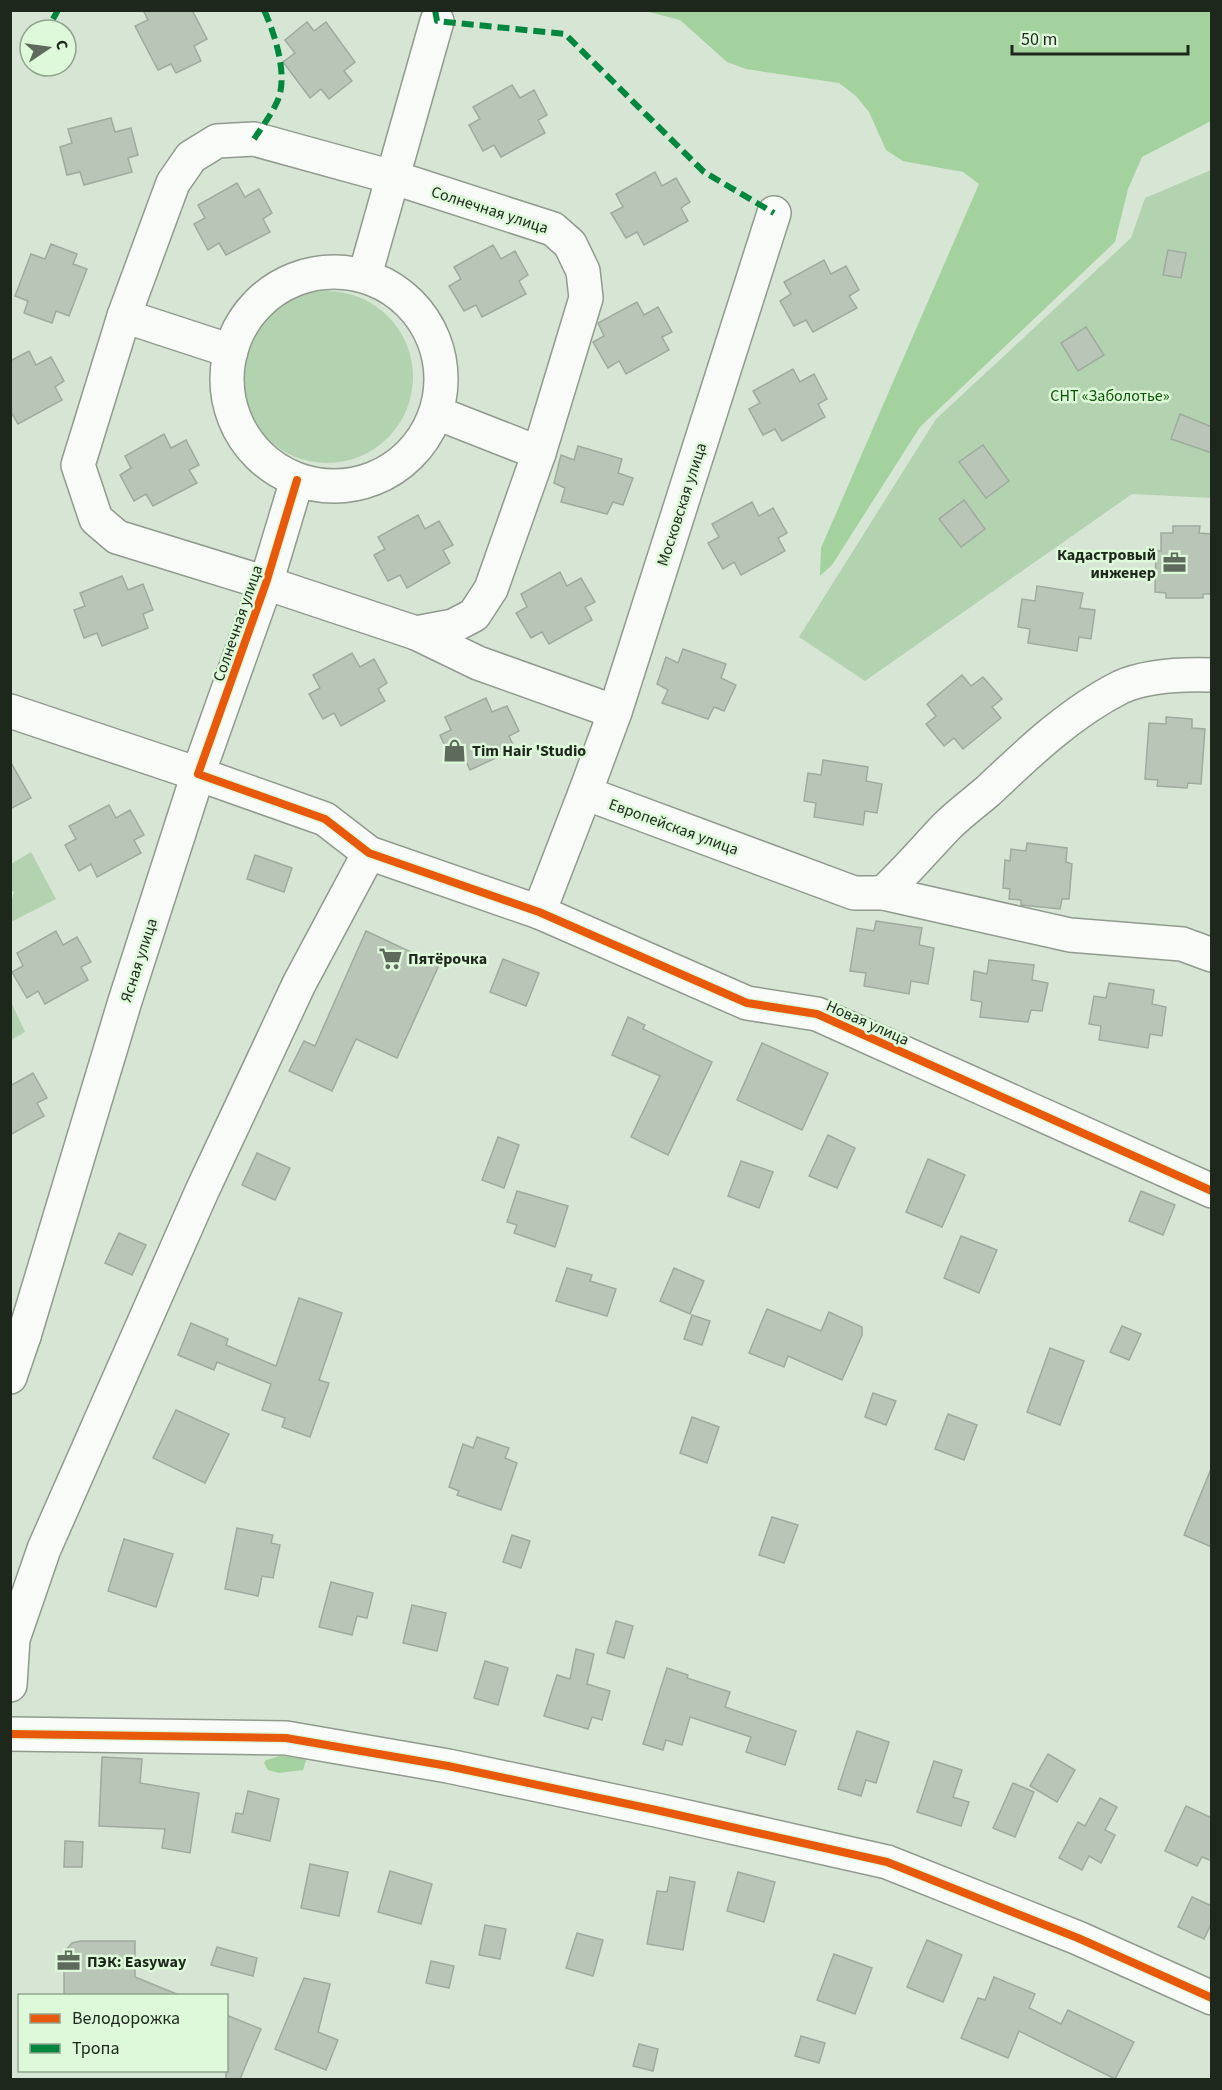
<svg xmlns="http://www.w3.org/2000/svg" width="1222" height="2090" viewBox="0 0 1222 2090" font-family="'Source Sans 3',sans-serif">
<rect width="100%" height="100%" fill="#d6e5d4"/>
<g fill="#b3d2af">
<path d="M1211,170V498L1132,494L865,681L799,637L936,419L1131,238L1145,198Z"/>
<circle cx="327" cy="377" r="86"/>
<path d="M31,852L56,899L11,922V903L14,892L11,890V864Z"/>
<path d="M11,1002L25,1032L11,1040H10Z"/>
</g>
<g fill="#a4d29f">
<path d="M645,11H1211V121L1142,157L1128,189L1115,242L920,427L832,565L820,576L821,548L979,184L963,172L903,161L886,150L869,112L856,96L839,83L746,69L727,62L680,20Z"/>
<path d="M280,1756L299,1758L306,1760L303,1770L279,1773L268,1770L264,1763L266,1760Z"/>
</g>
<g fill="#b8c5b7" stroke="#9fab9e" stroke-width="1.5">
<path d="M143,10H192L207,39L194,46L201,61L176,73L171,64L158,70L135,26L148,20Z"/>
<path d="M307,22L314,31L326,22L355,62L344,71L352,81L329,99L321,89L310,98L283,62L295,53L285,40Z"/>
<path d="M512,85L520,98L534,90L547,115L538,120L545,133L501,157L494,145L483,151L469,125L480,119L473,107Z"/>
<path d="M111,118L115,132L131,128L138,155L128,158L132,172L84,185L80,172L67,175L60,147L72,143L68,129Z"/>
<path d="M655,172L662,186L676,178L690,202L681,208L688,221L644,245L637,232L626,238L611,213L623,207L616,194Z"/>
<path d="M237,183L245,197L259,189L272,213L263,219L270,232L226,255L219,243L208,250L194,224L205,218L198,205Z"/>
<path d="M51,244L77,254L73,264L87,269L69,316L56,311L52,323L24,313L28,301L15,296L31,254L45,259Z"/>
<path d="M493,245L501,259L515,251L528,275L519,281L526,294L482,317L476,305L464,311L449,286L461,279L454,267Z"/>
<path d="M1168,250L1186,253L1181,278L1163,275Z"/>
<path d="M824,260L831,274L846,266L859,290L849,296L857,308L813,332L806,320L794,326L780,301L791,294L784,282Z"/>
<path d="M637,302L644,315L658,307L672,332L662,337L669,350L626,374L619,361L608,368L593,342L604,336L598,323Z"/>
<path d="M1086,327L1104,355L1078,371L1061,343Z"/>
<path d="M29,351L36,365L51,357L64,381L55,387L62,400L18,424L10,410V361Z"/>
<path d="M793,369L800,382L814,374L827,399L818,404L825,417L782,441L775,429L763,435L749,409L760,403L753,391Z"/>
<path d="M1180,414L1212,427V453L1171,439Z"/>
<path d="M164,434L171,448L186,440L199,465L189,470L197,483L153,506L146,494L134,501L120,475L131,468L125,456Z"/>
<path d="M983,445L1009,481L986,498L959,462Z"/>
<path d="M578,446L622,459L618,473L633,478L623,505L613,502L607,514L561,502L565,488L554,483L561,455L574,460Z"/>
<path d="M964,500L985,529L961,547L939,519Z"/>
<path d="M752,502L759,516L773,508L787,533L778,538L785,551L741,575L734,562L723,569L708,543L719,537L712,524Z"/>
<path d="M418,515L425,529L439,521L453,545L443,550L450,563L407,588L400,575L388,581L374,555L385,549L378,537Z"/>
<path d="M1173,526H1200L1199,533L1212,534V594H1203V598H1166V593L1155,592L1156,551H1161V533H1173Z"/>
<path d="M560,572L567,586L581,578L595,602L585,607L592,620L549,644L542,632L531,638L516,613L527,607L521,594Z"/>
<path d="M122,576L128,590L143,584L153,610L143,614L148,628L102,646L97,633L84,638L74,610L85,606L80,593Z"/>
<path d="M1037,586L1083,593L1080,608L1095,610L1091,639L1079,637L1077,651L1028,643L1030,629L1018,627L1022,599L1035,601Z"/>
<path d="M683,649L726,664L721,678L736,685L724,711L714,707L708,719L662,703L668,690L657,684L666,657L678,663Z"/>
<path d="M352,653L360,667L374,659L387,683L378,689L385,701L341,726L334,713L323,719L309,694L320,688L313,675Z"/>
<path d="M962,675L971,686L983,677L1002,699L992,707L1001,718L963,749L954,738L944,746L926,724L936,716L927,704Z"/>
<path d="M486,698L492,712L507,706L519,731L509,736L515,749L470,770L464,757L452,762L440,735L451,730L445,717Z"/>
<path d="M1166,717L1192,719V728L1205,729L1201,784L1188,783L1187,788L1157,786L1158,780L1145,779L1149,723L1166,724Z"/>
<path d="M823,760L868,767L866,781L882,784L877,813L865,811L863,825L814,817L816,803L804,801L808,773L821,775Z"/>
<path d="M10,761L31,798L10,809Z"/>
<path d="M109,805L116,818L130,810L144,835L134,840L141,853L97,877L91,864L79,871L65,845L76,839L69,826Z"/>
<path d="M1027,843L1067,848L1066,862L1072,864L1069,899H1062L1060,909L1021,905V900L1009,899L1010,889L1003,888L1005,860L1010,861L1011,849L1026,851Z"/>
<path d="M255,855L292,868L284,892L247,879Z"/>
<path d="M876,921L922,928L919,945L934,948L928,984L911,981L909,994L864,986L866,973L850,971L857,928L874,931Z"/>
<path d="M56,931L63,945L77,937L91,962L81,967L88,980L45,1004L38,991L27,998L12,972L23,966L17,953Z"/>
<path d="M366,931L439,965L397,1058L356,1039L332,1091L289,1071L304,1041L315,1046Z"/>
<path d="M503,959L539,973L526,1006L490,992Z"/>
<path d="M989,960L1034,965L1032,980L1048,983L1042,1011L1031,1010L1028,1022L980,1017L982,1002L971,1000L974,971L987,974Z"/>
<path d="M1109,983L1154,990L1152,1004L1166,1007L1162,1036L1150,1034L1148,1048L1099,1040L1101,1026L1089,1024L1094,996L1106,998Z"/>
<path d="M628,1017L645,1025L643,1029L712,1062L668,1155L631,1137L660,1076L612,1055Z"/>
<path d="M762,1043L828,1073L802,1130L737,1100Z"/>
<path d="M33,1073L47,1098L37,1103L44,1116L10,1135V1086Z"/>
<path d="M828,1135L855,1148L837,1188L809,1176Z"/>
<path d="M498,1137L519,1145L504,1188L482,1180Z"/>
<path d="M257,1153L290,1168L275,1200L242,1185Z"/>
<path d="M928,1159L965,1175L942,1227L906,1212Z"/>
<path d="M741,1161L773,1172L759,1208L728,1196Z"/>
<path d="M517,1191L568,1206L555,1247L514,1233L517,1225L507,1222Z"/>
<path d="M1141,1191L1175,1205L1163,1235L1129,1221Z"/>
<path d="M119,1233L146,1245L132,1275L105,1263Z"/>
<path d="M961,1236L997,1250L979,1293L944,1278Z"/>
<path d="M567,1268L592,1275L590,1281L616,1289L607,1316L556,1301Z"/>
<path d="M674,1268L704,1281L690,1314L660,1301Z"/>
<path d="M299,1298L342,1313L319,1380L329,1383L310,1437L282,1427L285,1418L262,1410L271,1384L217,1362L214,1370L178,1355L191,1323L228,1339L226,1345L276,1366Z"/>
<path d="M767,1309L821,1331L829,1312L862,1327V1335L842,1380L788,1356L784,1367L749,1353Z"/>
<path d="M692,1315L710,1321L702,1345L684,1339Z"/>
<path d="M1122,1326L1141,1334L1129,1360L1110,1352Z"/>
<path d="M1050,1348L1084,1361L1060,1425L1027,1412Z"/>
<path d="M873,1393L896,1401L886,1425L865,1417Z"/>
<path d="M176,1410L229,1434L205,1483L153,1458Z"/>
<path d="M948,1414L977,1425L964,1460L935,1449Z"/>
<path d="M692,1417L719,1427L707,1463L680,1453Z"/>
<path d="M477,1437L509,1448L505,1458L517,1463L501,1510L457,1495L459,1491L449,1487L463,1444L473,1448Z"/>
<path d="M1211,1469H1212V1547L1184,1535Z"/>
<path d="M772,1517L798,1525L784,1563L759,1555Z"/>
<path d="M237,1528L273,1535L271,1543L280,1545L273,1578L262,1576L258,1596L225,1589Z"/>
<path d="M512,1535L530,1541L521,1568L503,1562Z"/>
<path d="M124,1539L173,1554L156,1607L108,1591Z"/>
<path d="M331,1582L373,1593L367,1618L357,1616L352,1635L319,1627Z"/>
<path d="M412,1605L446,1613L437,1651L403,1643Z"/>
<path d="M616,1621L633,1626L624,1658L607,1653Z"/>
<path d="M576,1649L594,1654L587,1684L610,1691L602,1720L592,1717L588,1729L544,1716L557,1675L570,1679Z"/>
<path d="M485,1661L508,1668L498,1705L474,1698Z"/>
<path d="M667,1668L688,1675L687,1678L730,1692L725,1707L796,1731L785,1765L746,1752L751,1737L690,1717L682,1745L666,1740L663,1750L643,1744Z"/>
<path d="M857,1731L889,1742L876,1783L866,1780L861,1796L838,1789Z"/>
<path d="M1048,1754L1075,1770L1057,1802L1030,1786Z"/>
<path d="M102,1757L142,1759L140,1783L199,1793L190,1853L162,1848L165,1829L99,1826Z"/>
<path d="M934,1761L962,1770L953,1797L969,1802L961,1826L917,1812Z"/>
<path d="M1013,1783L1034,1792L1015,1837L993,1828Z"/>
<path d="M248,1791L279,1799L270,1841L232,1832L236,1813L243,1814Z"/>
<path d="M1100,1798L1117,1807L1105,1830L1115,1835L1101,1863L1089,1856L1082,1870L1059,1858L1078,1822L1085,1826Z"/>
<path d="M1186,1806L1212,1818V1861L1202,1857L1197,1866L1165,1851Z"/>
<path d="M65,1841L83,1842L82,1867H64Z"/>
<path d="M310,1864L348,1872L339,1916L301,1908Z"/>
<path d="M390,1871L432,1884L421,1924L378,1912Z"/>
<path d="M738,1872L775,1882L764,1922L727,1911Z"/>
<path d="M670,1877L695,1882L683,1950L647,1944L657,1891L667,1892Z"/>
<path d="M1192,1897L1212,1906V1922L1204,1939L1178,1927Z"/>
<path d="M485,1925L506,1929L500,1959L479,1955Z"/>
<path d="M577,1933L603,1940L593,1976L566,1968Z"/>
<path d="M927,1940L962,1955L943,2002L907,1987Z"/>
<path d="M80,1941H135V1977L179,1995H64V1956L66,1950L72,1943Z"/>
<path d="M217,1947L257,1958L253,1976L211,1965Z"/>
<path d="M834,1954L872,1968L855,2014L817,2000Z"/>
<path d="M431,1961L454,1966L449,1988L426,1983Z"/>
<path d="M994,1977L1035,1994L1029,2008L1061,2024L1068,2010L1134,2042L1115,2079L1019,2031L1008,2058L961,2038L978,1998L985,2000Z"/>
<path d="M304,1978L330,1984L318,2032L338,2040L326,2070L275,2049Z"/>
<path d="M226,2015L261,2029L240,2079H226Z"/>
<path d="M801,2036L825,2043L819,2063L795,2056Z"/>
<path d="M639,2044L658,2049L653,2071L633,2066Z"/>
</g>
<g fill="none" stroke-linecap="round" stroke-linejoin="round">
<defs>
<g id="minor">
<circle cx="334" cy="379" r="107"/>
<path d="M365,275L437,21"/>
<path d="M124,316L173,183L191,157L217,141L254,139L392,177L553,229L570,244L583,271L586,298L539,453L491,589L474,615L453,626L416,633"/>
<path d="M231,351L124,316L78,465L96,519L117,537L266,583L416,633L478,663L615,712"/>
<path d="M437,413L539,453"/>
<path d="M297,480L266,583L198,774L325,819L369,853L539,912L747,1003L817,1014L1212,1191"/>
<path d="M10,711L198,774L125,1001L24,1336"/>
<path d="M585,793L615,712L774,213"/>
<path d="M883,893C906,872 925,849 946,827C959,814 974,803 988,791C1028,753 1071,712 1121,687C1148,675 1183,674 1212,675"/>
<path d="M539,912L585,793L854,893H883L1070,935L1182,944L1212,955"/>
<path d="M10,1336H24L10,1377"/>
<path d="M10,1685L13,1639L44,1549L202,1191L299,984L369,853"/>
<path d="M10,1734L286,1738L448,1766L656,1810L887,1862L1078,1938L1212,1998"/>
</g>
</defs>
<use href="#minor" stroke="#909b8e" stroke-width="36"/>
<use href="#minor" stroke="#f9fbf9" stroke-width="33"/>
<g stroke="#00873e" stroke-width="6" stroke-dasharray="12 6" stroke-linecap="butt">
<path d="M435,10L437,21L565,34L704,172L774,213"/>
<path d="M53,19L58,10"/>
<path d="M254,139C262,127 271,115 277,102C289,77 275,34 264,10"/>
</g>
<defs>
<g id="cycleway">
<path d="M297,480L266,583L198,774L325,819L369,853L539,912L747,1003L817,1014L1212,1191"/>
<path d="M10,1734L286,1738L448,1766L656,1810L887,1862L1078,1938L1212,1998"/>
</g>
</defs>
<use href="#cycleway" stroke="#def9da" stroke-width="11"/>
<use href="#cycleway" stroke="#e8590c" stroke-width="8"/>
</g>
<defs>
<symbol id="office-bare" viewBox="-9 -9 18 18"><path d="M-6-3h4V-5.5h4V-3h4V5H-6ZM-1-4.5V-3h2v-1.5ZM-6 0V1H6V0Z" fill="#5e6a5c" stroke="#def9da" stroke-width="2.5" paint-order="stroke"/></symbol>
<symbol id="shop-bare" viewBox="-9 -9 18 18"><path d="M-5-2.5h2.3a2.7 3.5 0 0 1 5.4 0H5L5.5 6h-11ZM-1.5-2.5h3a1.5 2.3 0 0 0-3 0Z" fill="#5e6a5c" stroke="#def9da" stroke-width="2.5" paint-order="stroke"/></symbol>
<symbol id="supermarket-bare" viewBox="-9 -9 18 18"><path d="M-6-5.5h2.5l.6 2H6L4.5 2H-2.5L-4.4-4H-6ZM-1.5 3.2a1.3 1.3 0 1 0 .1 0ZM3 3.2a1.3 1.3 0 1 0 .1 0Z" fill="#5e6a5c" stroke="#def9da" stroke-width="2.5" paint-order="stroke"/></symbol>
</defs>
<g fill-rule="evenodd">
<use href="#office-bare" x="1158" y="546" width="33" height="33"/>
<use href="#shop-bare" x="438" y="734" width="33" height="33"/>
<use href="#supermarket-bare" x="374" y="942" width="33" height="33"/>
<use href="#office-bare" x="52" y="1944" width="33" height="33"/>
</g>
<g text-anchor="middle" stroke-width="5" stroke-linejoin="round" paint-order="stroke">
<g font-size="16" fill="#1d271c" stroke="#def9da">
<text transform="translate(490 209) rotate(18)" y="6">Солнечная улица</text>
<text transform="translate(681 504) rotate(-72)" y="6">Московская улица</text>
<text transform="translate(237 623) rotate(-71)" y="6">Солнечная улица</text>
<text transform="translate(674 826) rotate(20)" y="6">Европейская улица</text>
<text transform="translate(138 960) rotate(-72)" y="6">Ясная улица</text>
<text transform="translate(868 1022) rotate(24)" y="6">Новая улица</text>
</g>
<g font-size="16" fill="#085302" stroke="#def9da">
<text x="1110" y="401">СНТ «Заболотье»</text>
</g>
<g font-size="16" font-weight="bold" fill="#1d271c" stroke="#def9da" text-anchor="start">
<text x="1156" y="560" text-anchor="end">Кадастровый<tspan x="1156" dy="18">инженер</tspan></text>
<text x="472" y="756">Tim Hair 'Studio</text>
<text x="408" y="964">Пятёрочка</text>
<text x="87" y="1967">ПЭК: Easyway</text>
</g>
</g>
<rect width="1222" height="2090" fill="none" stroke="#1d271c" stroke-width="24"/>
<rect x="18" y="1994" width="210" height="78" fill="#def9da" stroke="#91a58e" stroke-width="1.5"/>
<rect x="30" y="2014" width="30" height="9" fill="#e8590c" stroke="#91a58e" stroke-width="1.5"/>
<text x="72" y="2024" font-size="18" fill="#1d271c">Велодорожка</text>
<rect x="30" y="2044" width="30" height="9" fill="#00873e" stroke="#91a58e" stroke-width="1.5"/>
<text x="72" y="2054" font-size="18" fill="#1d271c">Тропа</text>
<g transform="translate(48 48) rotate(77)"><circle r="28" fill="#def9da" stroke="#91a58e" stroke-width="1.5"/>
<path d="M0-4.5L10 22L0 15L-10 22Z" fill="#5e6a5c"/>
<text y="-9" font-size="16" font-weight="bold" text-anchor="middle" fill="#1d271c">С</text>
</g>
<path d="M1012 45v9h176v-9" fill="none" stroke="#1d271c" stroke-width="3"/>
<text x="1021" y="45" font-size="18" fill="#1d271c" stroke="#def9da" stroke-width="4.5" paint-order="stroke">50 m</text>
</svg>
